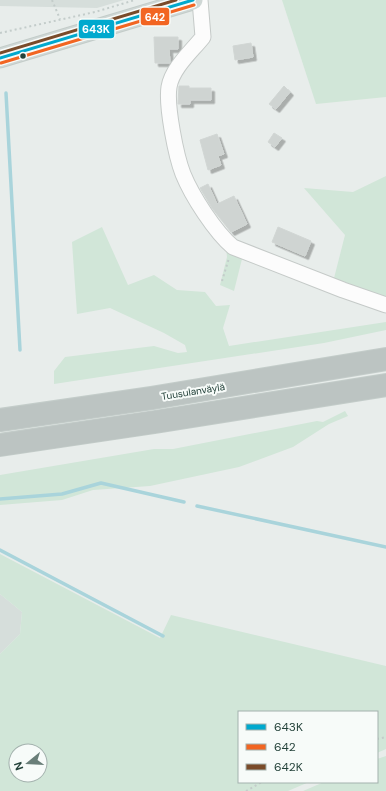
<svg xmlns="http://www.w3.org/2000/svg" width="386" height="791" viewBox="0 0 386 791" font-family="'DM Sans',sans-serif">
<defs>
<filter id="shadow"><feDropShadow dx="3.5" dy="3.5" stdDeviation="0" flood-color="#0004"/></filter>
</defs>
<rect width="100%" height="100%" fill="#e8edeb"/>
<g fill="#d6dedb">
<path d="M0,0H124L97,8L0,6Z"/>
<path d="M0,594L22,612L20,634L0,654Z"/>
</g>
<g fill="#d1e6d8" fill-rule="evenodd">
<path d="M282,0H386V97L316,104Z"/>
<path d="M386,176V311L331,290L345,235L304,188L353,192Z"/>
<path d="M102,227L128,285L154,275L177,290L205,292L216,306L230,305L223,328L229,346L386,322V330L324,343L54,384V371L65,357L154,346L178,353L187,352L185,345L164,333L110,308L77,314L72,242Z"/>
<path d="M226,247L243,255L234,291L220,285L227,257Z"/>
<path d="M345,411L348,416L329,424L293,447L239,467L150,486L93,490L62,500L0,505V475L154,449H173L317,421L323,422Z"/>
<path d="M0,554L160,638L171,615L386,666V749L377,753V712H239V782H309L288,791H0V654L20,634L22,612L0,594ZM16,751H40V775H16Z"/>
<path d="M386,756V791H303L324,782H377V759Z"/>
</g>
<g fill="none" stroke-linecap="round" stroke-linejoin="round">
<g stroke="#a9d4db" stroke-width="3.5">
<path d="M6,93L20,350"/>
<path d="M0,499L62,494L101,483L184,502"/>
<path d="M197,506L386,547"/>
<path d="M0,550L163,636"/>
</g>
</g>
<g fill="#cfd4d2" stroke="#d1d6d4" filter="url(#shadow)">
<path d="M154,37H178V49H169L170,63H155Z"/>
<path d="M251,43L253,57L235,60L233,46Z"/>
<path d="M179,86H189V88H211V100H190V104H178Z"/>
<path d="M284,86L290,92L276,109L269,104Z"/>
<path d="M274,133L282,138L275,147L268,142Z"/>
<path d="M217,134L224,154L218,156L221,165L208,170L200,140Z"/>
<path d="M208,184L217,204L234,196L247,224L231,232L212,208L200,188Z"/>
<path d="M278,227L311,241L305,256L272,242Z"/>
</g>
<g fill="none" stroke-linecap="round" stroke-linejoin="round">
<defs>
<path id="minor" d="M200,0L203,37C192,51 172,68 169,87C166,106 176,156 183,174C192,196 215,232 233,247L343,290L386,305"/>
<path id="major" d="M0,58L193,0"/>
<g id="highway">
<path d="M0,420L152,398L386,359"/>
<path d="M0,445L155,422L386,385"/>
</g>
</defs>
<use href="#minor" stroke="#c5cac8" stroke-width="17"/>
<use href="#major" stroke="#c3ccc9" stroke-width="21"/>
<use href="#highway" stroke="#c3ccc9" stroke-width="24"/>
<g stroke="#c3ccca" stroke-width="2" stroke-dasharray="2 3" stroke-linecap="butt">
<path d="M52,0L60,19"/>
<path d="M0,33L95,12L135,0"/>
<path d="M222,281L229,258"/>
<path d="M377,739L386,737"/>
<path d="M246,791L262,782"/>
</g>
<use href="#minor" stroke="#fcfcfc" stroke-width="15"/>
<use href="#major" stroke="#cfd7d5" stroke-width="19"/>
<use href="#highway" stroke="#bcc4c2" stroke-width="22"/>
<defs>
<path id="bus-1" d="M0,58L193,0"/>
<path id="bus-2" d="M1,63L194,5"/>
<path id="bus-3" d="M0,53L176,0"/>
</defs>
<use href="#bus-1" stroke="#f7fbf9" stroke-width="6"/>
<use href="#bus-2" stroke="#f7fbf9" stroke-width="6"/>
<use href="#bus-3" stroke="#f7fbf9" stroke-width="6"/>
<use href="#bus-1" stroke="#00a9ce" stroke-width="3"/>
<use href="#bus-2" stroke="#f26522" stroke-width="3"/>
<use href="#bus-3" stroke="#7a4b2a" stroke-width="3"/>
</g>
<circle fill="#24423a" stroke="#f7fbf9" stroke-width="1.5" cx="23" cy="56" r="3.5"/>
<g text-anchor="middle" stroke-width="4" stroke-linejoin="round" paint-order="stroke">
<g font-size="10" fill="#24423a" stroke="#f7fbf9">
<text transform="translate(193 391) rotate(-9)" y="4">Tuusulanväylä</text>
</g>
</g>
<g stroke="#f7fbf9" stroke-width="1.5">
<rect x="140" y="7" width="30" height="19" rx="4" fill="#f26522"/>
<rect x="78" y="19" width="37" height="20" rx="4" fill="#00a9ce"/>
</g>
<g font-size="11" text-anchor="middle" font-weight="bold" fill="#fff">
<text x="155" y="21">642</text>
<text x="96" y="33">643K</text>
</g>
<rect x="238" y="711" width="140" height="72" fill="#f7fbf9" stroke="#a3b1ad"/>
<rect x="246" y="724" width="20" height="6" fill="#00a9ce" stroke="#a3b1ad"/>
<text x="274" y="731" font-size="12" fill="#24423a">643K</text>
<rect x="246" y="744" width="20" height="6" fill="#f26522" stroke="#a3b1ad"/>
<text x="274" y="751" font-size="12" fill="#24423a">642</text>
<rect x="246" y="764" width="20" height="6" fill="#7a4b2a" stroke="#a3b1ad"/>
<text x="274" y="771" font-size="12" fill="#24423a">642K</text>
<g transform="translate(28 763) rotate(252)"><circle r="19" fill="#f7fbf9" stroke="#a3b1ad"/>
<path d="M0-3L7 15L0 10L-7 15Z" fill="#697e78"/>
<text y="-6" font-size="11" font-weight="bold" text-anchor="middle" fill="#24423a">N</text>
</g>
</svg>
